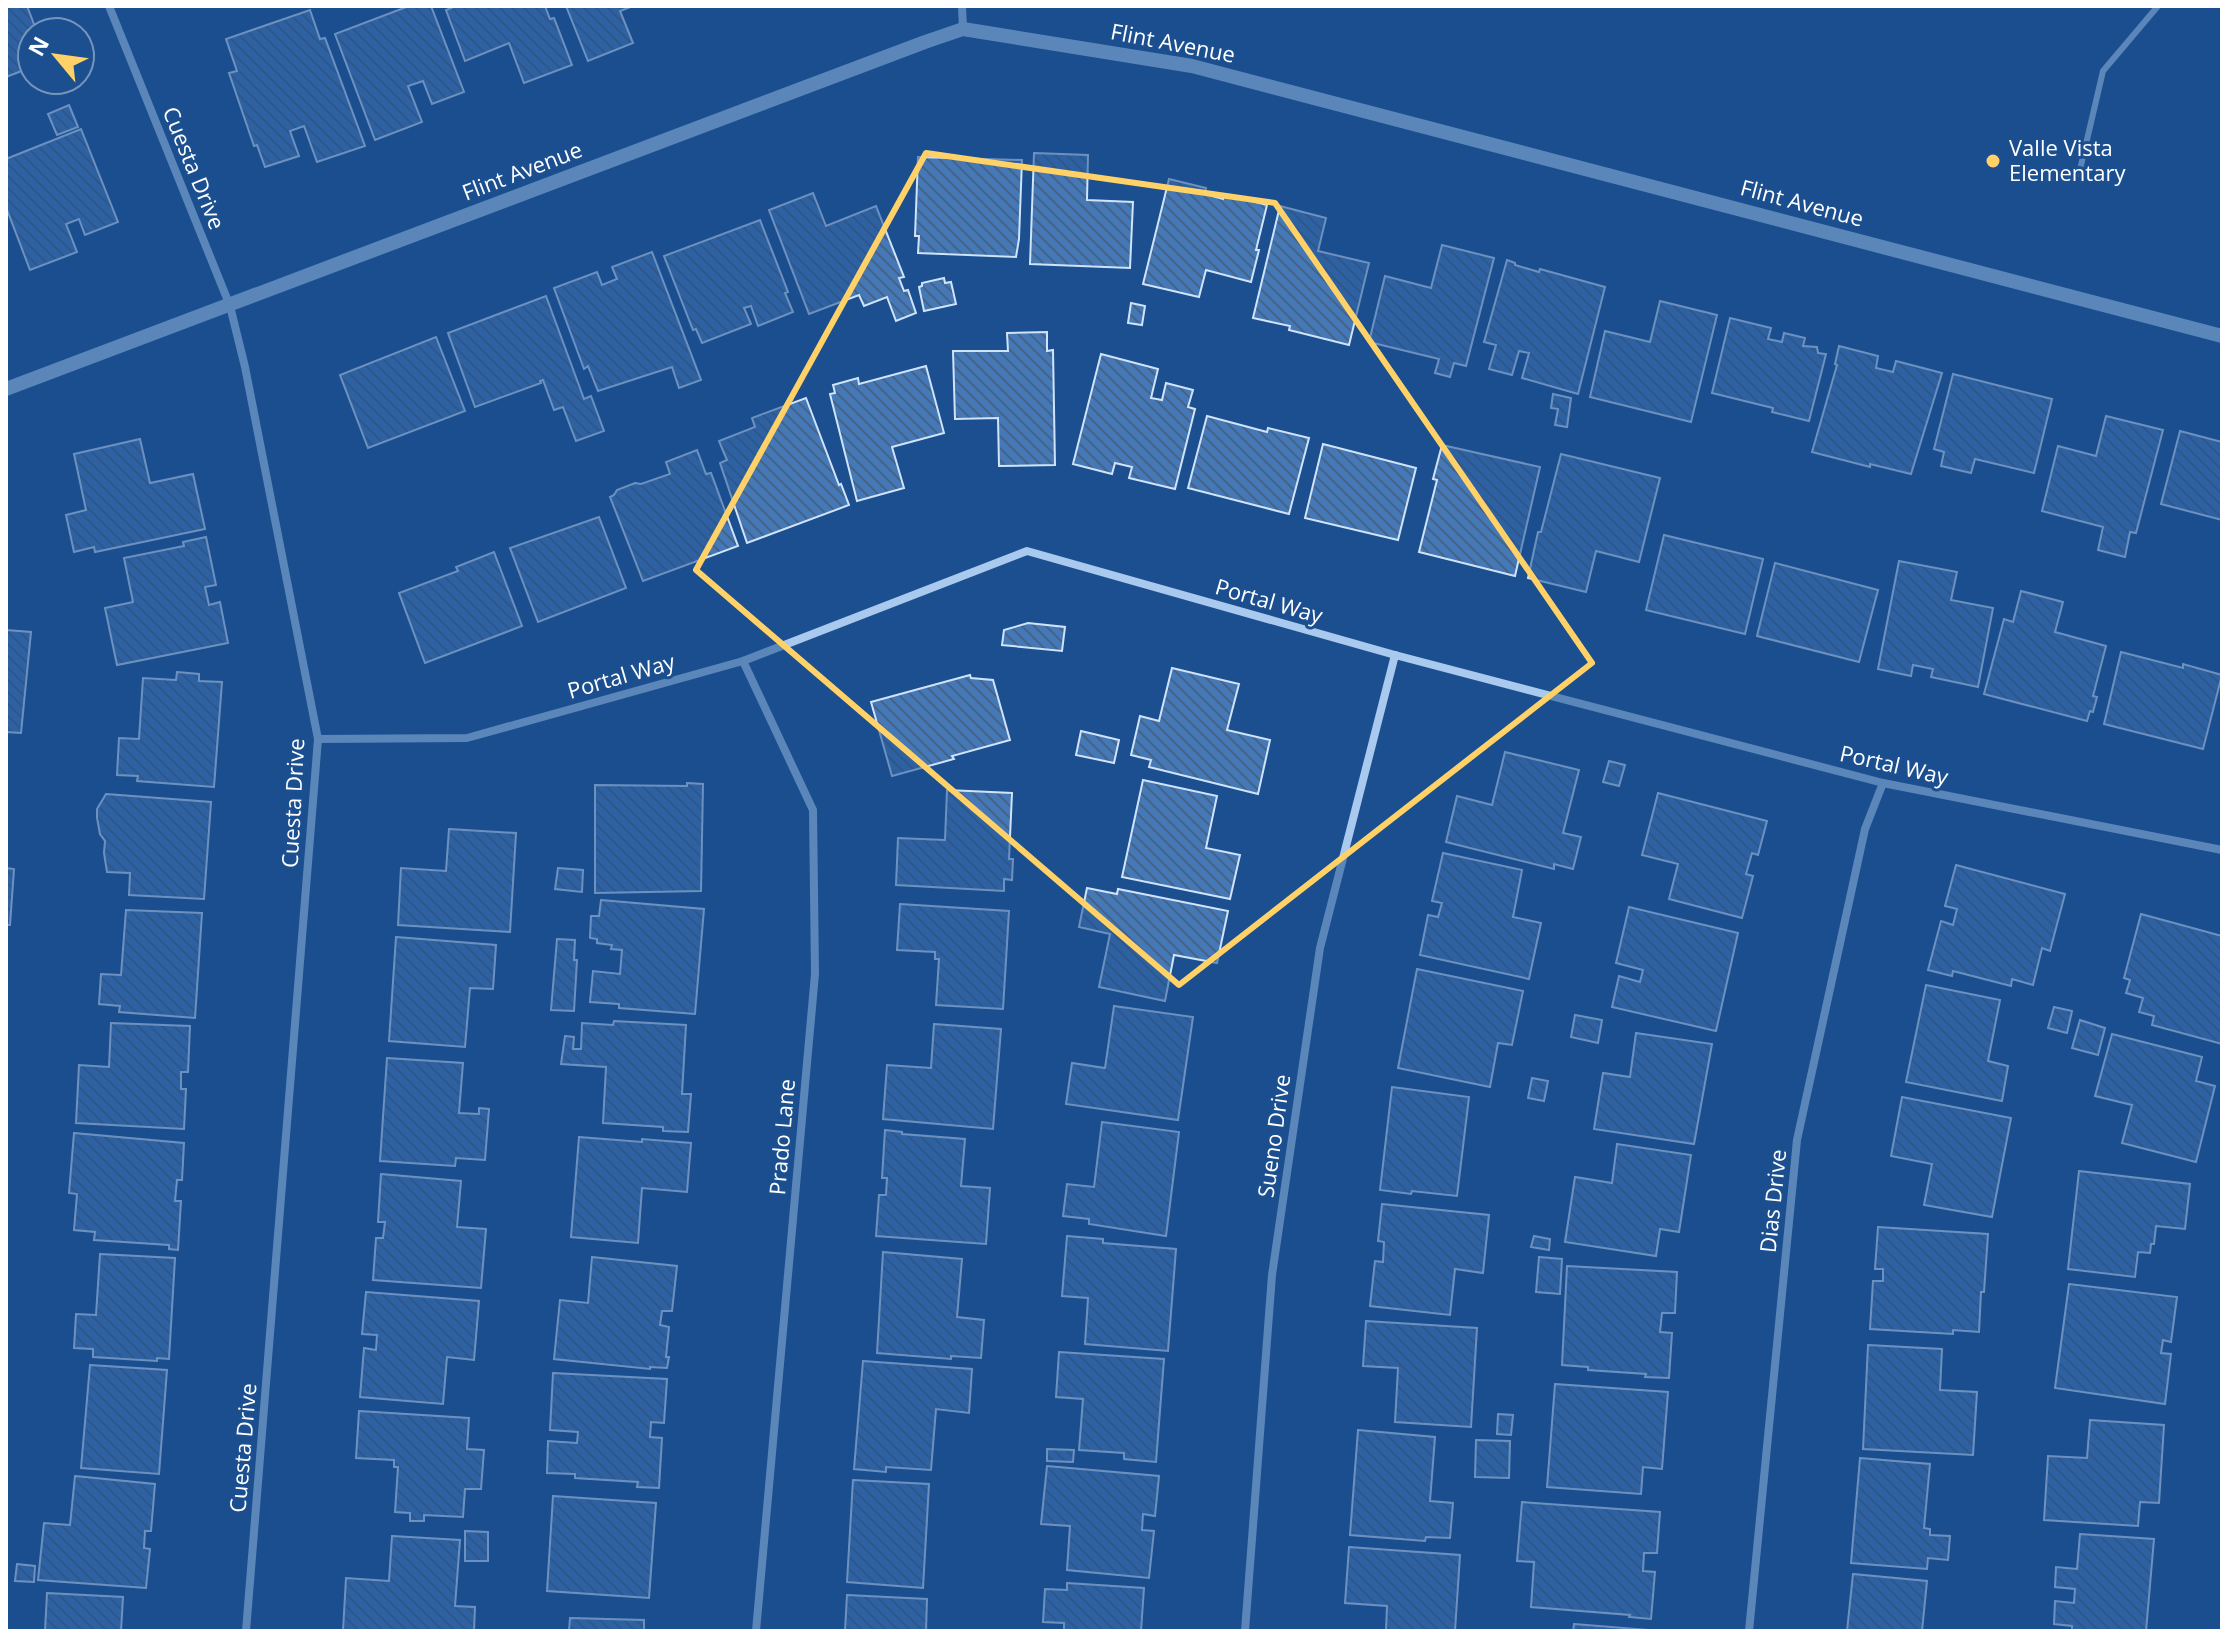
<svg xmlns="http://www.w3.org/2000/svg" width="2228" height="1637" viewBox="0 0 2228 1637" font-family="'Open Sans',sans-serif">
<defs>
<pattern id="building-back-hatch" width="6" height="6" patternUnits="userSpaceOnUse" patternTransform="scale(2)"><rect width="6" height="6" fill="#4478b7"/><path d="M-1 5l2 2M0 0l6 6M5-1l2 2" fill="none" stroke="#486282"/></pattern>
</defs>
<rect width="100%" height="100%" fill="#1b4f8f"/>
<g fill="url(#building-back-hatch)" stroke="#cfe3fa" stroke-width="2">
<path d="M6,6H27L37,32H32V67L6,77Z"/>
<path d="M409,6H431L464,92L432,104L423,81L408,86L422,122L375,140L335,34Z"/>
<path d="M456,6H545L550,19L554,18L572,65L524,83L509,43L465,61L446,10Z"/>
<path d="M566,6H633L620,11L633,43L588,61Z"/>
<path d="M310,10L320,39L325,38L365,146L317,162L304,126L290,131L299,156L265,167L257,145L254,146L229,73L237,71L226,39Z"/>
<path d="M69,105L78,127L57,135L48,114Z"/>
<path d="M81,129L118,222L85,235L79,219L66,224L77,252L30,270L6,207V159Z"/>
<path d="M1034,153L1088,155L1087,200L1133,202L1130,268L1030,264Z"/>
<path d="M918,157L1022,160L1019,239L1016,257L918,253L919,236H915Z"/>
<path d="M1169,179L1206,188L1205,194L1223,199L1224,194L1267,205L1256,250H1259L1251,282L1206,270L1199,297L1143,284Z"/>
<path d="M813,193L826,226L876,206L904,277L899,278L904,291L908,290L916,313L896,321L887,297L864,306L859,295L809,314L769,210Z"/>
<path d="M1280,206L1326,218L1318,251L1369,263L1349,345L1289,330L1290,326L1253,318Z"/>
<path d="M760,220L788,292L785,293L793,312L758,326L751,306L744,308L751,324L702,343L696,329L693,330L664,256Z"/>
<path d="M1442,245L1494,258L1466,366L1454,363L1450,377L1435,373L1439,359L1369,342L1385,276L1431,288Z"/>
<path d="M652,252L701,380L679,388L672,367L598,391L588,366L584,369L554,288L597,272L602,285L617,279L612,267Z"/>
<path d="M1507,260L1515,263V265L1539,272L1540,269L1605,287L1578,394L1522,378L1529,353L1519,351L1512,375L1489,369L1496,345L1484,342Z"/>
<path d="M944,278L945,283L951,282L956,304L924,311L919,287L922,286V283Z"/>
<path d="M546,296L584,399L591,396L604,431L576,441L563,407L554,410L543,380L540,381L541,383L475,407L448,333Z"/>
<path d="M1660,301L1717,315L1691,422L1590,397L1605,331L1650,342Z"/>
<path d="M1131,303L1145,306L1142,325L1128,323Z"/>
<path d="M1730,318L1771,328L1768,339L1782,342L1784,333L1805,338L1803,346L1817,347L1818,353L1826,354L1809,421L1772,412L1773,408L1712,393Z"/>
<path d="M1047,332V351L1053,350L1055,465L999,466L998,418L955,419L953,351H1008L1007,333Z"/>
<path d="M436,337L465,411L368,448L340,375Z"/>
<path d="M1839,346L1878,356L1876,368L1893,372L1896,361L1942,373L1911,474L1870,464V467L1812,452L1837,365L1835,364Z"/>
<path d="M1101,354L1158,369L1151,398L1162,400L1166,383L1193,390L1188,407L1195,409L1175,489L1129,478L1132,467L1115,463L1112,474L1073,464Z"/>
<path d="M926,366L944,433L892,447L904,488L857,501L830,394L835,393L833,385L858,378L859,384Z"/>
<path d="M1953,374L2052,399L2034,473L1975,459L1971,473L1941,466L1944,452L1934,449Z"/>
<path d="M1553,394L1571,398L1567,427L1555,425L1558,409L1551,408Z"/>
<path d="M806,398L839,485L841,484L849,505L747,543L720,463L727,460L719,441L755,427L752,418Z"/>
<path d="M1207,416L1267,432L1268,428L1309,438L1289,514L1188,488Z"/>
<path d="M2106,416L2163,430L2136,533L2130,532L2125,557L2098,550L2103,527L2042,511L2058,446L2096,456Z"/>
<path d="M2180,431L2222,442V520L2161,504Z"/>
<path d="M140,439L150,483L193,474L205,529L95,552L94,547L74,552L66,515L86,510L74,454Z"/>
<path d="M1323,444L1416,468L1398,540L1305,518Z"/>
<path d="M1442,445L1540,467L1515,576L1419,552L1437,480L1433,479Z"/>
<path d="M697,450L706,474L711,473L738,546L643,581L610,497L614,495L617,490L635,483L641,484L670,474L666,462Z"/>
<path d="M1561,454L1660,478L1639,562L1596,551L1586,592L1528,578L1538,532H1541Z"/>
<path d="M599,517L626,588L538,622L510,548Z"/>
<path d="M1664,535L1763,559L1745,634L1646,610Z"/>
<path d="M206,537L216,585L205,587L209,605L220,602L228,643L117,665L105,608L133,602L124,558L184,546L183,542Z"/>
<path d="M494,552L522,626L425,663L399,593L458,571L456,567Z"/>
<path d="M1899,561L1957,572L1951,600L1993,608L1978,687L1931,677L1933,669L1913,665L1911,676L1878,669Z"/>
<path d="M1775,563L1878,590L1859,662L1757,636Z"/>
<path d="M2021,591L2063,602L2055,632L2106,646L2093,696L2097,697L2093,712L2090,711L2087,721L1984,694L2004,619L2013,622Z"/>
<path d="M1028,623L1065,627L1062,651L1002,645L1004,630Z"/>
<path d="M6,630L31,632L21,733L6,732Z"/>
<path d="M2121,652L2183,668V664L2222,675L2203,749L2104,724Z"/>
<path d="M1172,668L1239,684L1227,730L1270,740L1258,794L1149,767L1151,760L1131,755L1140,716L1159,721Z"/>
<path d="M177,672L199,674V681L222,682L214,787L137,781L138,776L117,775L119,738L139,739L143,678L176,680Z"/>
<path d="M970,675L971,678L993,680L1010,740L952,756L954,759L892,776L871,702Z"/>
<path d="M1081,731L1119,740L1114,763L1076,755Z"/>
<path d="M1505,752L1579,770L1563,833L1581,837L1573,869L1554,864V869L1446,842L1457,796L1492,805Z"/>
<path d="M1609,761L1625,765L1619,786L1603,782Z"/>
<path d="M1143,780L1217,796L1206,848L1240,855L1230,899L1122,877Z"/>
<path d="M687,783L703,784L701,891L595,893V785L687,786Z"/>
<path d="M947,790L1012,793L1009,859H1013L1012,880L1004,879V891L896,885L898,838L945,840Z"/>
<path d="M1658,793L1767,821L1758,855L1752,853L1746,874L1753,876L1742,918L1669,899L1678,864L1642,855Z"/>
<path d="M106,794L211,802L204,899L129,895L130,873L107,872L104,853L105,841L100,834L97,818V809Z"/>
<path d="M449,829L516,833L510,932L398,925L401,868L446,871Z"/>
<path d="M1443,853L1522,870L1513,917L1541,923L1529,979L1420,955L1428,915L1438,917L1442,903L1432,901Z"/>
<path d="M1956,865L2065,894L2050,951L2042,948L2033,985L2012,979L2011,986L1953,971L1952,976L1928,970L1941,921L1953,925L1957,909L1945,906Z"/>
<path d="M6,868L14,869L10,925H6Z"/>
<path d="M558,868L583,870L582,892L555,889Z"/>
<path d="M1087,888L1117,894L1118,889L1228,911L1217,963L1174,955L1165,1001L1099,987L1110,934L1079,927Z"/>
<path d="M601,900L704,909L695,1014L619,1008V1004L590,1002L593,971L620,974L622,950L611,949L612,945L597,943V939L590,938L591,916H599Z"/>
<path d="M900,904L1009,911L1003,1009L936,1005L939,959H935V952L897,950Z"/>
<path d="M1629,907L1738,933L1716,1031L1612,1007L1619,976L1640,982L1643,970L1616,963Z"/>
<path d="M126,910L202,913L195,1018L119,1012L120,1006L99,1004L101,974L121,975Z"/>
<path d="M2141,914L2222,936V1044L2152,1025L2154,1016L2139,1012L2143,998L2126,993L2130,980L2124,978Z"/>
<path d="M396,937L496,945L493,989L470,988L465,1047L389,1041Z"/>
<path d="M557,939L575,940L574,960H577L574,1011L551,1010Z"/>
<path d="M1417,969L1523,991L1512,1045L1498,1043L1490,1087L1398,1068Z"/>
<path d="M1926,985L2000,1000L1988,1061L2008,1066L2002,1101L1906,1082Z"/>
<path d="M1114,1006L1193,1017L1178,1120L1066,1104L1072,1063L1105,1068Z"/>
<path d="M2054,1007L2072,1011L2067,1033L2048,1028Z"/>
<path d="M1575,1015L1602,1020L1598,1043L1571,1037Z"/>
<path d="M2080,1020L2105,1028L2098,1055L2072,1048Z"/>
<path d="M614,1021L686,1025L682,1094H691L688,1132L663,1131V1127L603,1123L606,1067L561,1064L565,1036L574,1037L573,1049H581L582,1023L613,1025Z"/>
<path d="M111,1023L190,1026L188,1072H181V1089H186L184,1129L76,1123L79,1065L109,1067Z"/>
<path d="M934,1024L1001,1029L993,1129L883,1119L887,1065L931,1068Z"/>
<path d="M1636,1033L1712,1044L1694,1144L1594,1129L1603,1073L1630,1077Z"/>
<path d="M2112,1034L2202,1057L2196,1081L2215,1086L2196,1162L2122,1143L2132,1105L2095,1096Z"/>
<path d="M387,1058L463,1063L459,1113L479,1114V1108L489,1109L485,1160L456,1158L455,1166L380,1161Z"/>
<path d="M1532,1078L1548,1081L1544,1101L1528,1098Z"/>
<path d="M1392,1087L1469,1097L1457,1196L1412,1191L1411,1194L1380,1190Z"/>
<path d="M1902,1097L2011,1118L1992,1217L1924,1205L1932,1164L1891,1156Z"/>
<path d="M1102,1122L1179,1132L1166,1236L1089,1224V1219L1063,1216L1067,1184L1094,1187Z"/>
<path d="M885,1130L902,1132V1134L965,1139L961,1186L990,1188L986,1244L876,1236L879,1195H886L887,1178H882Z"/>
<path d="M74,1133L184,1143L182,1180H177L175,1201H181L178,1250L169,1249V1245L94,1240L95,1232L74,1230L77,1194L69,1193Z"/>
<path d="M579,1137L642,1142V1139L691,1143L687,1192L642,1188L638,1243L571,1237Z"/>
<path d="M1617,1144L1691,1155L1679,1232L1660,1229L1656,1256L1565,1242L1575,1177L1612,1183Z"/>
<path d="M2079,1171L2190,1184L2185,1229L2156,1226L2154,1244H2151L2150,1253L2138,1252L2135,1277L2068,1269Z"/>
<path d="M381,1174L461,1181L457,1227L486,1229L481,1288L373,1280L376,1238H383L385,1222H378Z"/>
<path d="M1382,1204L1489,1215L1483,1273L1455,1269L1450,1315L1370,1306L1375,1261L1383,1262L1384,1242L1378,1241Z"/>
<path d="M1878,1227L1988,1234L1984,1292H1981L1979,1332L1953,1330V1334L1870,1329L1873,1281H1883V1269H1875Z"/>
<path d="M1067,1236L1103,1239V1243L1176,1249L1168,1351L1085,1344L1088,1298L1062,1296Z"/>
<path d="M1534,1236L1550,1239L1549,1250L1531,1247Z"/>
<path d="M883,1252L962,1259L957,1317L984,1320L981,1358L951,1356V1359L877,1353Z"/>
<path d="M100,1254L175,1258L169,1359L157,1358V1361L93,1357V1349L74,1348L76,1314L96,1315Z"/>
<path d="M592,1257L677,1266L672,1311H662L660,1325L669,1327L666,1357H669L667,1368L650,1367V1369L554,1359L560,1300L588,1303Z"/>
<path d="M1539,1257L1562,1259L1560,1294L1536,1292Z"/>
<path d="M1567,1266L1677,1272L1675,1313H1662L1660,1332L1672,1333L1669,1378L1645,1377L1646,1374L1588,1370V1367L1562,1365Z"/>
<path d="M2069,1284L2177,1297L2171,1342L2163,1340L2161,1353L2171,1354L2165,1404L2055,1388Z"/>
<path d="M366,1292L479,1301L474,1360L447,1357L443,1404L360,1397L364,1348L376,1350L377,1335L362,1334Z"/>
<path d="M1366,1321L1477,1328L1471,1427L1395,1422L1398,1368L1363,1366Z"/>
<path d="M1868,1345L1942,1349L1940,1390L1977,1392L1973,1455L1863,1449Z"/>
<path d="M1059,1352L1164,1359L1156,1462L1124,1459V1453L1079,1450L1083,1399L1056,1397Z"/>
<path d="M863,1361L972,1369L969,1413L936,1409L931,1470L886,1467V1472L854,1469Z"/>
<path d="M90,1365L167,1370L159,1474L81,1468Z"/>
<path d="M553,1373L667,1379L664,1423L651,1422L650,1437L662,1438L659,1488L637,1487L638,1482L575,1478V1474L547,1473L548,1441L577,1443L578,1432L550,1430Z"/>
<path d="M1555,1384L1668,1392L1662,1469L1643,1467L1641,1494L1547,1487Z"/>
<path d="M359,1411L469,1418L467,1449L484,1450L481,1489H465L463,1517L424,1515V1521H410V1513L395,1512L398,1467H394V1460L356,1458Z"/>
<path d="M1498,1414L1513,1415L1511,1435L1497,1434Z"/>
<path d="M2090,1420L2164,1425L2159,1503L2140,1502L2138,1526L2044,1520L2048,1456L2087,1458Z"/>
<path d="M1358,1430L1435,1437L1430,1501L1453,1503L1450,1538L1426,1537L1425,1541L1350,1535Z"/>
<path d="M1476,1440L1510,1441L1509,1478L1475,1477Z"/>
<path d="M1047,1449L1074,1450L1073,1462L1047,1461Z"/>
<path d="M1860,1458L1930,1464L1924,1528L1930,1529V1535L1950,1536L1948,1560L1928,1558L1927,1569L1851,1563Z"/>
<path d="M1047,1466L1159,1476L1155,1516L1143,1514L1142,1530L1154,1531L1149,1578L1067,1570L1070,1526L1041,1524Z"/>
<path d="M75,1476L155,1484L151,1531H145L144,1548L150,1549L146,1588L38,1580L44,1523L70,1525Z"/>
<path d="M853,1480L929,1484L923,1588L847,1582Z"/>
<path d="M553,1496L656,1503L649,1598L547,1591Z"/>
<path d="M1522,1502L1660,1512L1657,1553H1644L1643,1571L1655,1572L1651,1619L1629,1617L1630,1615L1531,1607L1534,1562L1517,1561Z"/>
<path d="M465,1531L488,1532V1561H465Z"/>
<path d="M2080,1534L2154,1539L2146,1631H2072V1626L2054,1624L2055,1601L2074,1603L2075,1589L2055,1587L2056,1567L2077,1569Z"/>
<path d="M392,1536L460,1540L455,1606L475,1607L474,1631H343L346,1578L389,1581Z"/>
<path d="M1349,1547L1460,1555L1455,1631H1386L1387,1606L1345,1603Z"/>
<path d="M17,1564L35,1566L34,1582L15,1581Z"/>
<path d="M1853,1574L1927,1581L1922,1631H1847Z"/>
<path d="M1067,1583L1144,1588L1141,1631H1064V1623L1043,1622L1045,1589L1067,1590Z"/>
<path d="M47,1593L123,1597L121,1631H45Z"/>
<path d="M847,1595L927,1599L926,1631H845Z"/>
<path d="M570,1618L644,1620V1631H569Z"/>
<path d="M1574,1624L1649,1630L1648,1631H1573Z"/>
</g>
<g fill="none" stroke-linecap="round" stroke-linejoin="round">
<path stroke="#a9c9ee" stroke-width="6" d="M2079,174L2103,71L2158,6"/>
<g stroke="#a9c9ee" stroke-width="8">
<path d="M109,6L230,306L245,367L318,739L246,1631"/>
<path d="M962,6L963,29"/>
<path d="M743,661L813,810L815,974L756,1631"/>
<path d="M318,739L467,738L743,661L1027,551L1395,655L1883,783L2222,850"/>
<path d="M1245,1631L1272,1275L1320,948L1395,655"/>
<path d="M1749,1631L1797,1140L1865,829L1883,783"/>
</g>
<path stroke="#a9c9ee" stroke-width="14" d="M6,389L925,42L963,29L1192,66L2222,336"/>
</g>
<path d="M0 0H2228V1637H0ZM926,153L1275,203L1592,663L1179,985L696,570Z" fill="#1b4f8f" fill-opacity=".55" fill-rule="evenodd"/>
<path fill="none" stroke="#ffd166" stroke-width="6" stroke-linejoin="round" d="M926,153L1275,203L1592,663L1179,985L696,570Z"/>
<circle fill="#ffd166" stroke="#1b4f8f" stroke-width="3" cx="1993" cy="161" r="8"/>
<g text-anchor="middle" stroke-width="6" stroke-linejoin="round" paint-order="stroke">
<g font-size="22" fill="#fff" stroke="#1b4f8f">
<text transform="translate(1173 43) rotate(11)" y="8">Flint Avenue</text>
<text transform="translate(194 168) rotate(68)" y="8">Cuesta Drive</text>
<text transform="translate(522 171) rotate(-21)" y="8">Flint Avenue</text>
<text transform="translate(1802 203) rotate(15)" y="8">Flint Avenue</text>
<text transform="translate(1269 601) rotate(16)" y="8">Portal Way</text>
<text transform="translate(621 676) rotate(-16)" y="8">Portal Way</text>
<text transform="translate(1894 765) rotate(13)" y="8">Portal Way</text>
<text transform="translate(293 803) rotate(-87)" y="8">Cuesta Drive</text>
<text transform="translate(1274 1136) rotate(-82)" y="8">Sueno Drive</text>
<text transform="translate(782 1137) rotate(-85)" y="8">Prado Lane</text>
<text transform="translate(1773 1201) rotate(-84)" y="8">Dias Drive</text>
<text transform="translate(243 1448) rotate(-85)" y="8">Cuesta Drive</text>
</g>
<g font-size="22" fill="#fff" stroke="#1b4f8f" text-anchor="start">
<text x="2009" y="156">Valle Vista<tspan x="2009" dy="25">Elementary</tspan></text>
</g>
</g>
<rect width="2228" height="1637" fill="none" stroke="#ffffff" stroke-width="16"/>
<g transform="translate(56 56) rotate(299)"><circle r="38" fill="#1b4f8f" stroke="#7695bc" stroke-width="2"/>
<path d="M0-6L14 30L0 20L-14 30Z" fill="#ffd166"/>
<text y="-12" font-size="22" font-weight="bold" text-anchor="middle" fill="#ffffff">N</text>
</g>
</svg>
